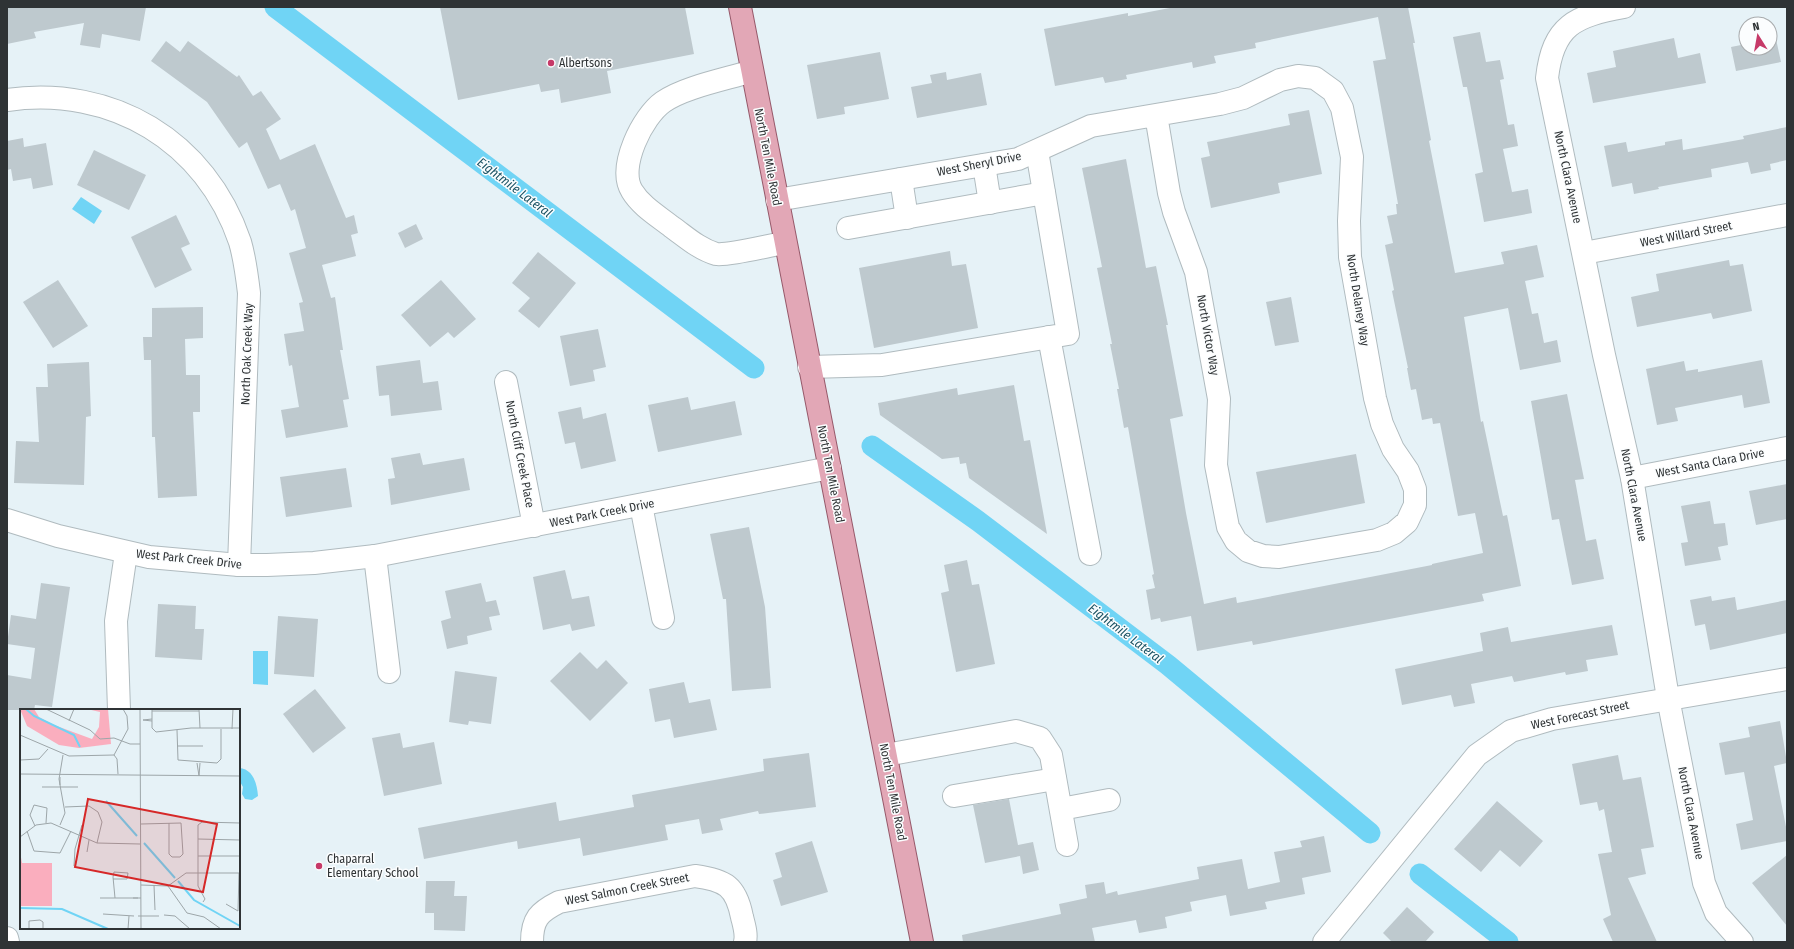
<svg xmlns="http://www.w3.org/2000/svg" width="1794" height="949" viewBox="0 0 1794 949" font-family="'Fira Sans Condensed',sans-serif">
<rect width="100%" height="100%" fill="#e6f2f7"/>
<g fill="#70d4f5">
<path d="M81,197L102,211L94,224L72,209Z"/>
<path d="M253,651H268V685L253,684Z"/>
<path d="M239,768C253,769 257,783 258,796L252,800L245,799L242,794L243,787L239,780Z"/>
</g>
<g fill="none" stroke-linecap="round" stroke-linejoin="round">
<g stroke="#70d4f5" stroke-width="21">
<path d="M275,7L754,368"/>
<path d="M872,446L978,521L1168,665L1370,833"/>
<path d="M1420,874L1508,942"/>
</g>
</g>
<g fill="#bec9ce">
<path d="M7,7H146L140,41L102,34L100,48L80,45L84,23L34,32L36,38L7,44Z"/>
<path d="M440,7H685L694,54L607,71L611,93L561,103L559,89L541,92L539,84L458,100Z"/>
<path d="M1175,7H1408L1415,43H1413L1431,140L1429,141L1455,273L1504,264L1501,252L1537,245L1544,277L1525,281L1532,314L1538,313L1544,343L1557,340L1561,362L1520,370L1508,308L1464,317L1481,422L1483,421L1503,516L1507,515L1521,586L1482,594L1484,601L1253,645L1252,641L1197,651L1191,616L1161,622L1160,618L1151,620L1146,590L1155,588L1152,575L1154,574L1128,427L1124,428L1117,389H1119L1110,344H1112L1097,268L1102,267L1082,168L1126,159L1146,268L1156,266L1168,325H1166L1183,416L1170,419L1186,513L1204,604L1236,597L1237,603L1432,565V564L1483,553L1475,513L1458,516L1440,423L1433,424L1432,418L1422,420L1416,389L1411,390L1407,368H1408L1392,291L1394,290L1385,245L1393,243L1387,216L1397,214L1396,204H1398L1373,61L1386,59L1378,17L1255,43L1256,48L1214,56L1216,63L1193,68L1192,62L1126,75L1127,79L1105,83L1103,77L1055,86L1044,29L1128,13V16Z"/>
<path d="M1480,32L1486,62L1500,60L1504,79L1500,80L1508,125L1514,124L1518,146L1503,149L1512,192L1528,189L1532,213L1484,222L1475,174L1483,172L1467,87H1463L1453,37Z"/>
<path d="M1674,38L1678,58L1700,53L1706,83L1593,103L1587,73L1616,67L1613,51Z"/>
<path d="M1776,39L1781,62L1736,71L1731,47L1746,44V48H1770V40Z"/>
<path d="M166,41L180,52L188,41L237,77L239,75L253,96L261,91L281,119L266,129L280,160L315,144L346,218L354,215L358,233L351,235L356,256L322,265L331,298L335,297L343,350H340L349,399L343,400L348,427L286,438L281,410L299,407L292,365L289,366L284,334L304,331L299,303L303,302L289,253L306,248L295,209L291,211L280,184L268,189L247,142L239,148L207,102L151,61Z"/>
<path d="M880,52L889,99L844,107L845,114L817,119L807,65Z"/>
<path d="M946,72L947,80L981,73L987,105L917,118L911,87L932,83L930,75Z"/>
<path d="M1309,110L1322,174L1278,183L1280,193L1211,208L1201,158L1210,156L1207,142L1290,125L1288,114Z"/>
<path d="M1787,127V160L1770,164L1771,170L1751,174L1748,162L1711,169L1712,177L1658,187L1659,189L1634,194L1632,183L1612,187L1604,146L1626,142L1628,152L1665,145V142L1682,139L1683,150L1744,139L1743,136Z"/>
<path d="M23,138L24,147L46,143L53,185L33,189L31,178L13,181L11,169L7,170V141Z"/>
<path d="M94,150L146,175L129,210L77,185Z"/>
<path d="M176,215L190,244L181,248L192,270L155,288L131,237Z"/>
<path d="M416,224L423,239L405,248L398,233Z"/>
<path d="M950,251L952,266L966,264L978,328L874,348L859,268Z"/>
<path d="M538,252L576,283L539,328L518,311L530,298L512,283Z"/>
<path d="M1729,260L1730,266L1743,264L1752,311L1713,319L1711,313L1637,327L1631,297L1659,291L1656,274Z"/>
<path d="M58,280L88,326L53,348L23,302Z"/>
<path d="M441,280L476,319L454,338L448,332L430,347L401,315Z"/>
<path d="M1291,297L1299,342L1275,346L1266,302Z"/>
<path d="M203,307V338L185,339L186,375H200V412H193L197,496L158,498L155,437H152L151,360H144L143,337H152V308Z"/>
<path d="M598,329L606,367L593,370L595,381L570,386L560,336Z"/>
<path d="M420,360L423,383L438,381L442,410L391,416L389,395L379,396L376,366Z"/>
<path d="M1762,360L1770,403L1744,408L1742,395L1675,408L1678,421L1657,425L1646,369L1684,361L1686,371L1698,369V372Z"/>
<path d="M89,362L91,416L86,417L84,485L14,483L16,441L39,442L36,387H48L47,364Z"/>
<path d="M1014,385L1024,441L1030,440L1047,534L969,478L966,463L960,464L959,457L942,459L880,415L878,403L957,388L958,395Z"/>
<path d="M1567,394L1584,479L1575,480L1586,541L1596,539L1604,579L1572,585L1559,519L1552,520L1531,401Z"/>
<path d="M688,397L691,410L735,401L742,435L658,452L648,405Z"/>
<path d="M581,407L583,419L606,413L616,461L581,469L575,442L565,444L558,412Z"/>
<path d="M420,453L423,465L464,458L470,490L391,505L388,479L395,478L391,458Z"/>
<path d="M1356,454L1365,503L1266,523L1256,472Z"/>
<path d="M346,468L352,507L286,517L280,477Z"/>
<path d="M1787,484V519L1756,525L1749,491Z"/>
<path d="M1710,501L1714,524L1725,523L1728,545L1718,547L1721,560L1685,566L1681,543L1688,542L1681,506Z"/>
<path d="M749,527L765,607L771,688L732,691L726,599H723L710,534Z"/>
<path d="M967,560L972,585L979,584L995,664L956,672L941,593L949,591L944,565Z"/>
<path d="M565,570L572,599L589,596L595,626L572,631L570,624L543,630L533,577Z"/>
<path d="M41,583L70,587L52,707L35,705L34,710H7V675L31,679L35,648L7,644L11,615L36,619Z"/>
<path d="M481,583L486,602L496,600L500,615L489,617L492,630L467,636L468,644L447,649L441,621L451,618L445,591Z"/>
<path d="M1711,596L1712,601L1735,597L1737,610L1787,600V633L1710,650L1705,624L1695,626L1690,600Z"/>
<path d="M158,604L196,606L195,629H204L202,660L155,657Z"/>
<path d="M278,616L318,619L314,677L274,674Z"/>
<path d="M1612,625L1618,655L1586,660L1588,671L1566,675L1565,672L1514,682L1512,676L1471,684L1475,703L1454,707L1451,695L1402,705L1395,669L1483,651L1480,633L1508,627L1511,642Z"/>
<path d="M580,652L597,669L606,660L628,683L590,721L550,681Z"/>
<path d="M455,671L497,677L491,724L469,721L468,725L449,722Z"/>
<path d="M684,682L689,703L710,699L717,730L674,738L670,719L655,722L649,689Z"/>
<path d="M315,689L346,728L313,753L283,714Z"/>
<path d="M1780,721L1787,763L1774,766L1787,832V841L1741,850L1736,824L1753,820L1744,772L1725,775L1719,743L1750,737L1748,727Z"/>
<path d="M400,733L403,748L434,742L442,784L384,796L372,738Z"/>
<path d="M809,753L816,807L759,814L758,811L720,819L723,830L702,834L699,819L665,825L668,840L583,856L580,838L518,849L517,841L424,859L418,828L556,802L559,821L634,807L632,795L764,771L763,759Z"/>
<path d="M1618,755L1623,780L1641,777L1654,847L1641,849L1646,874L1628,878L1657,942H1613L1603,919L1611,915L1598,854L1612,852L1604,809L1599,811L1597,802L1580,805L1572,764Z"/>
<path d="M1009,799L1018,845L1033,842L1039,870L1023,874L1020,856L985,863L973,805Z"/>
<path d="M1497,801L1543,841L1520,867L1500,850L1481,872L1454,849Z"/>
<path d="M1324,836L1331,872L1302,878L1305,894L1265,902L1267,909L1230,916L1226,895L1190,902L1192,911L1165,917L1167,928L1139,933L1136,920L1092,928L1095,942H963L962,935L1061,914L1059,904L1087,898L1085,885L1104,882L1106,894L1117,891L1118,895L1199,879L1197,867L1242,859L1248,889L1280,882L1274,852L1302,847L1300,841Z"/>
<path d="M812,841L828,892L781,906L773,880L782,877L775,853Z"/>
<path d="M1787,855V926L1752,883Z"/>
<path d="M426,881H455L454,896H467L465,931L434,930V913H425Z"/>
<path d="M1407,907L1434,932L1425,942H1392L1383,933Z"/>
</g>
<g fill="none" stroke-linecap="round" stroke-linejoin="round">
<defs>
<g id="minor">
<path d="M1624,7C1575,16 1553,25 1547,78L1604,355L1632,478L1668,698L1704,883L1716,913L1742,942"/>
<path d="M752,71C727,79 684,87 663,102C643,116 617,167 632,191C641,206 658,216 672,227C686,237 699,249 716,254C726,256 771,245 785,243"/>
<path d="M7,100C112,85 206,141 240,242C245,259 247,276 249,293L239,565"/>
<path d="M984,165L990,203"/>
<path d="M901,179L907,218"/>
<path d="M777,200L1018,159L1091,126L1220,104L1243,98L1280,80L1298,76L1315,78L1333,91L1342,108L1352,157L1349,221L1350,257L1375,398L1382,424L1393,449L1408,471L1415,489V505L1407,522L1394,533L1377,540L1279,557L1263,556L1248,551L1236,541L1228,527L1216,465L1219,399L1196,272L1174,212L1169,193L1156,115"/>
<path d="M848,228L1044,193"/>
<path d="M1584,253L1787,215"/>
<path d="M1049,337L1090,554"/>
<path d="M809,367L882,365L1068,334L1037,151"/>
<path d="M506,382L534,526"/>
<path d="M1632,478L1787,448"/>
<path d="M641,505L663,618"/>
<path d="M7,520L58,536L149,557L239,565H267L314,563L375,556L830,468"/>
<path d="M375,556L389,672"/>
<path d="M119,710L116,621L126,553"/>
<path d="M886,755L1016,731L1040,738L1051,755L1067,845"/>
<path d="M954,796L1055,779"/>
<path d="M1061,809L1109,800"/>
<path d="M7,938L8,942"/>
<path d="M532,942C532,919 539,912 559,902L695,876C725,880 736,886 742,917C744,925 747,934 745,942"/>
<path d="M1324,942L1477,755L1511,731L1552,719L1787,679"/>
</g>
<path id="major" d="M740,7L922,942"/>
</defs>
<use href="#minor" stroke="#b0bbbf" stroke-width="24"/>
<use href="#major" stroke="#96596a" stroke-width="24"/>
<use href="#minor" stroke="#fff" stroke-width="22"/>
<use href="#major" stroke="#e2a7b6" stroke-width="22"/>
</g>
<g fill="#c63968" stroke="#fbfdfe" stroke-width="1.5">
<circle cx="551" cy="63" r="4"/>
<circle cx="319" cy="866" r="4"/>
</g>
<g text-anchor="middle" stroke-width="3" stroke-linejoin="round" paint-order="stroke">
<g font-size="12" fill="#2f3335" stroke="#fbfdfe" text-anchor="start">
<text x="559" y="67">Albertsons</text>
<text x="327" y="863">Chaparral<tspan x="327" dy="14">Elementary School</tspan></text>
</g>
<g font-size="12" fill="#2f3335" stroke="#fbfdfe">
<text transform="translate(768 157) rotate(79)" y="4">North Ten Mile Road</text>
<text transform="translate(979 164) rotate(-11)" y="4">West Sheryl Drive</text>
<text transform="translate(1568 177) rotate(78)" y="4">North Clara Avenue</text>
<text transform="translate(1686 234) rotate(-11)" y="4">West Willard Street</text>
<text transform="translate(1358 300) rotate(81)" y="4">North Delaney Way</text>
<text transform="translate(1208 335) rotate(80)" y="4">North Victor Way</text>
<text transform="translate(247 354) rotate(-88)" y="4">North Oak Creek Way</text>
<text transform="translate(520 454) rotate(79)" y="4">North Cliff Creek Place</text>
<text transform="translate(1710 463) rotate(-11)" y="4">West Santa Clara Drive</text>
<text transform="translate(831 474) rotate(79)" y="4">North Ten Mile Road</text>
<text transform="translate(1634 495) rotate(79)" y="4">North Clara Avenue</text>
<text transform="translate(602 513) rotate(-11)" y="4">West Park Creek Drive</text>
<text transform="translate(189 559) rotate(6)" y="4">West Park Creek Drive</text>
<text transform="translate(1580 715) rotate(-12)" y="4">West Forecast Street</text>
<text transform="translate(893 792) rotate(79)" y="4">North Ten Mile Road</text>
<text transform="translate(1691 813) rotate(79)" y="4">North Clara Avenue</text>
<text transform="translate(627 889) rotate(-11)" y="4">West Salmon Creek Street</text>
</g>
<g font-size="13" font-style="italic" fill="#1b5364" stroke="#fbfdfe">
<text transform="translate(515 187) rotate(37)" y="5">Eightmile Lateral</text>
<text transform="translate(1126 633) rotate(37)" y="5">Eightmile Lateral</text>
</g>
</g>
<g transform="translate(20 709)">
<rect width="220" height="220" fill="#e6f2f7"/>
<path d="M0,0H14L19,8L34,16L72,30L79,18L80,3L67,0H88L91,35L59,39L39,36L7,17ZM0,143L2,154H32V197H0Z" fill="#faaebe"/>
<path fill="none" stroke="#70d4f5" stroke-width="2" d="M6,0L14,7L54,26L60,38M86,92L117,127M124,134L155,169M158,172L174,191L220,217M0,199L42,200L88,220"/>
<path fill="none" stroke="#9da6a9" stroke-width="1" d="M26,0L70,21L80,30L94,29L110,35H120M120,0L121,220M132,0V19L136,23L171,19H220M179,0L180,19M132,2H179M132,10L123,11L132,12M49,12L54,0M212,20L213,0M157,21L158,51L197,54L201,50V20M0,26L49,47L94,46L97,50L98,65M157,37H183M94,46L108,20L107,7L103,0M0,51L19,50L28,40M177,54L179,67L180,54M0,65L220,67M40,68V76L39,70L43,46M22,78H58M45,98L69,97L78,103L82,113L77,134M121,115L161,114L163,145L160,148H152L149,145V114M40,116L45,104L40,76M15,117L10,106L14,96L27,99L26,114M7,122L14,142L40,144L51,122M0,128L16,116L31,114L77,134L120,135M178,130L220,131M67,143L69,131M178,147H220M54,157L55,140L62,116M93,170H107L108,164L94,163L93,168L95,189M121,176L148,177L166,164H220M134,176L135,201M148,177L167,204L184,208L201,220M80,189H113M118,189H113H121M183,193L185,190L178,177V116L182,113L220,114M206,195L218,202M218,202L219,164M83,205L114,207M144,206L155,207L170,220M118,207H139M9,220V212L20,211L23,213V220M108,220L109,207"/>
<path fill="#d62828" fill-opacity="0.15" stroke="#d62828" stroke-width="2" d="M68,90L197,115L183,183L55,158Z"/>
<rect width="220" height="220" fill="none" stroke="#2f3335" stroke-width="2"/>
</g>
<rect width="1794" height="949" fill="none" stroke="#2f3335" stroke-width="16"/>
<g transform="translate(1758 36) rotate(349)"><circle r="19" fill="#fbfdfe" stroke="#a9acae"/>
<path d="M0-3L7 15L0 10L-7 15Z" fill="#c63968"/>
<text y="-6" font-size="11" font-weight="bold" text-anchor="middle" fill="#2f3335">N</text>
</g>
</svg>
